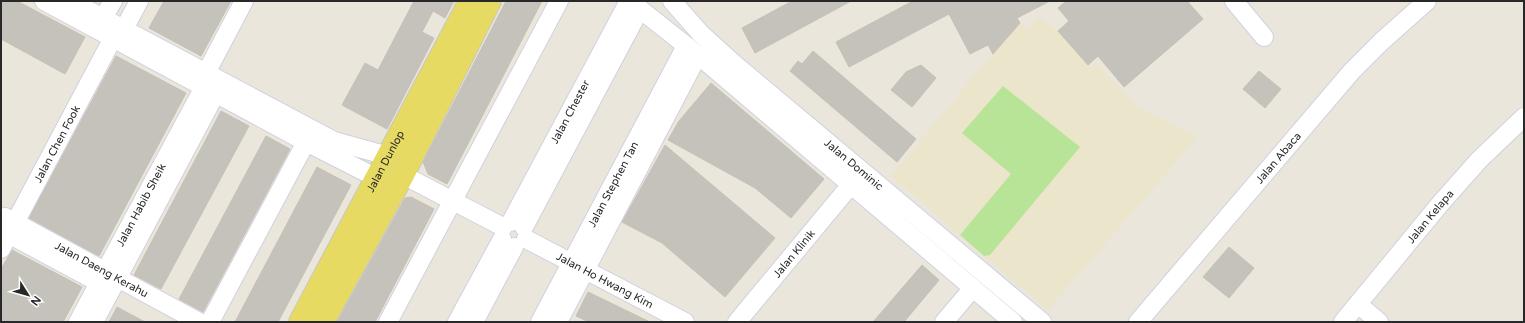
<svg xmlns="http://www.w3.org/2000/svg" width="1525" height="323" viewBox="0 0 1525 323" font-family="'Varela Round',sans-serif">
<rect width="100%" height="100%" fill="#eae6db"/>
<path fill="#ebe5cb" d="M1038,17L1058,31L1088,65L1093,67L1097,64L1135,105L1192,134L1196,139L1048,310L891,176L978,71L1020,23L1028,29Z"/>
<path fill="#b8e497" d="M1003,86L1080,147L990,255L984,256L960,235L1011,174L962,133Z"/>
<g fill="#c5c2bb" stroke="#c5c1b5">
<path d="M1,1H17L85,37L65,74L1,39Z"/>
<path d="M164,1H231L201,56L149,28Z"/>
<path d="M414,1H454L445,18L433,11L422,32L434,38L387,129L342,105L365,63L378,70Z"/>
<path d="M506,1H542L447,184L428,174L423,162Z"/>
<path d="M792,1H851L755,53L742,28Z"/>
<path d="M913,1H1050L1017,18L1020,23L993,54L988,45L970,54L949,14L849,67L836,42Z"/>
<path d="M1066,1H1187L1203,19L1124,87L1098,56L1088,65L1058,31L1069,21L1058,8Z"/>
<path d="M813,51L916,139L897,162L790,71L798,61L802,64Z"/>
<path d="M116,56L186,93L99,256L29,218Z"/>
<path d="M921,65L936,78L912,107L891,90L906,72Z"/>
<path d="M1259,71L1281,89L1265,108L1243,89Z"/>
<path d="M711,83L824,179L791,218L755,188L668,140L679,121Z"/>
<path d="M221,111L249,126L161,289L134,275Z"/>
<path d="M266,136L290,149L203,312L179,299Z"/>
<path d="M665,145L775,238L725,297L662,243L622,222Z"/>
<path d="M317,167L351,185L278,322H235Z"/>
<path d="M411,197L434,209L375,322H337L405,198Z"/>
<path d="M1229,247L1254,268L1229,298L1203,277Z"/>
<path d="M12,250L82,287L63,322H1V269Z"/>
<path d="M922,265L939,280L904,322H873Z"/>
<path d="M588,292L650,322H589L576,316Z"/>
<path d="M117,307L145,322H109Z"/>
</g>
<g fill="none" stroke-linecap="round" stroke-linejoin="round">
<defs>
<g id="minor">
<path d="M44,1L306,142L377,178"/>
<path d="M71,1L334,141L388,156"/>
<path d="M632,1L636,6L698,55L1013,322"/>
<path id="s1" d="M672,1L701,34L733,63L1042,322"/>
<path d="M1234,1L1264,37"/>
<path d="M103,18L113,1"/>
<path d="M124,29L139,1"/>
<path d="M206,73L244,1"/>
<path d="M403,175L503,227"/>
<path id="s2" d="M5,217L199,322"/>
<path id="s3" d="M511,222L629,1"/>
<path d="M524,227L640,9"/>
<path d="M1,230L109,288"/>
<path id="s4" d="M526,239L685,322"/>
<path id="s5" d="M1,249L113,38"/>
<path d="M1358,304L1379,322"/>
<path id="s6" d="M78,322L204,87"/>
<path d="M94,322L216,93"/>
<path d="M210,322L306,142"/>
<path d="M388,322L559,1"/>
<path d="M457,322L502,239"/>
<path d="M474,322L514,247"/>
<path id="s7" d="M540,322L686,46"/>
<path d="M558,322L698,55"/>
<path id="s8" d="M737,322L859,175"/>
<path d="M944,322L973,288"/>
<path id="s9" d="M1138,322L1352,71L1381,42L1427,1"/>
<path id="s10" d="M1343,322L1440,204L1479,160L1524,117"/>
</g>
<g id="major">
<path id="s11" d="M300,322L470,1"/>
<path d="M323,322L403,175L490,1"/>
</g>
</defs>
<use href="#minor" stroke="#d0d1e0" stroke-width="20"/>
<use href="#major" stroke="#c7c7c7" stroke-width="24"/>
<use href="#minor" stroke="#fff" stroke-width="18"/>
<use href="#major" stroke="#e6da63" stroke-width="22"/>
</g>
<g text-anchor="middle" stroke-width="3.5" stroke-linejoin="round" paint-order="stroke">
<g font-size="11" fill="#282828" stroke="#fff">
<text dy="4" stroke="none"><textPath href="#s3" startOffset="125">Jalan Chester</textPath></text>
<text dy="4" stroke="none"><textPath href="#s5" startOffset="119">Jalan Chen Fook</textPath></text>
<text dy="4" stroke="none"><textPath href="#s9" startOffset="216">Jalan Abaca</textPath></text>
<text dy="4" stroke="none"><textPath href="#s11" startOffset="182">Jalan Dunlop</textPath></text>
<text dy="4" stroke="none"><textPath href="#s1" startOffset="245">Jalan Dominic</textPath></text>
<text dy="4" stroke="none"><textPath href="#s7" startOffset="156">Jalan Stephen Tan</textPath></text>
<text dy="4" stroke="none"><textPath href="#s6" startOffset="133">Jalan Habib Sheik</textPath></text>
<text dy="4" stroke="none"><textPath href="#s10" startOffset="137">Jalan Kelapa</textPath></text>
<text dy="4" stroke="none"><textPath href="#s8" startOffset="89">Jalan Klinik</textPath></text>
<text dy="4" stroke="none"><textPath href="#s2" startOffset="110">Jalan Daeng Kerahu</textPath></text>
<text dy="4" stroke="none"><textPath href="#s4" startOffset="89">Jalan Ho Hwang Kim</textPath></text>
</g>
</g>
<rect width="1525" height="323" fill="none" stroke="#282828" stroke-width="4"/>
<g transform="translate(28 295) rotate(127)" stroke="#ffffff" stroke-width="3" paint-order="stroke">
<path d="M0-3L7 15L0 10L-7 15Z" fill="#282828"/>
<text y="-6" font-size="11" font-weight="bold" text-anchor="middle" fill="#282828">N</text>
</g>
</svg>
